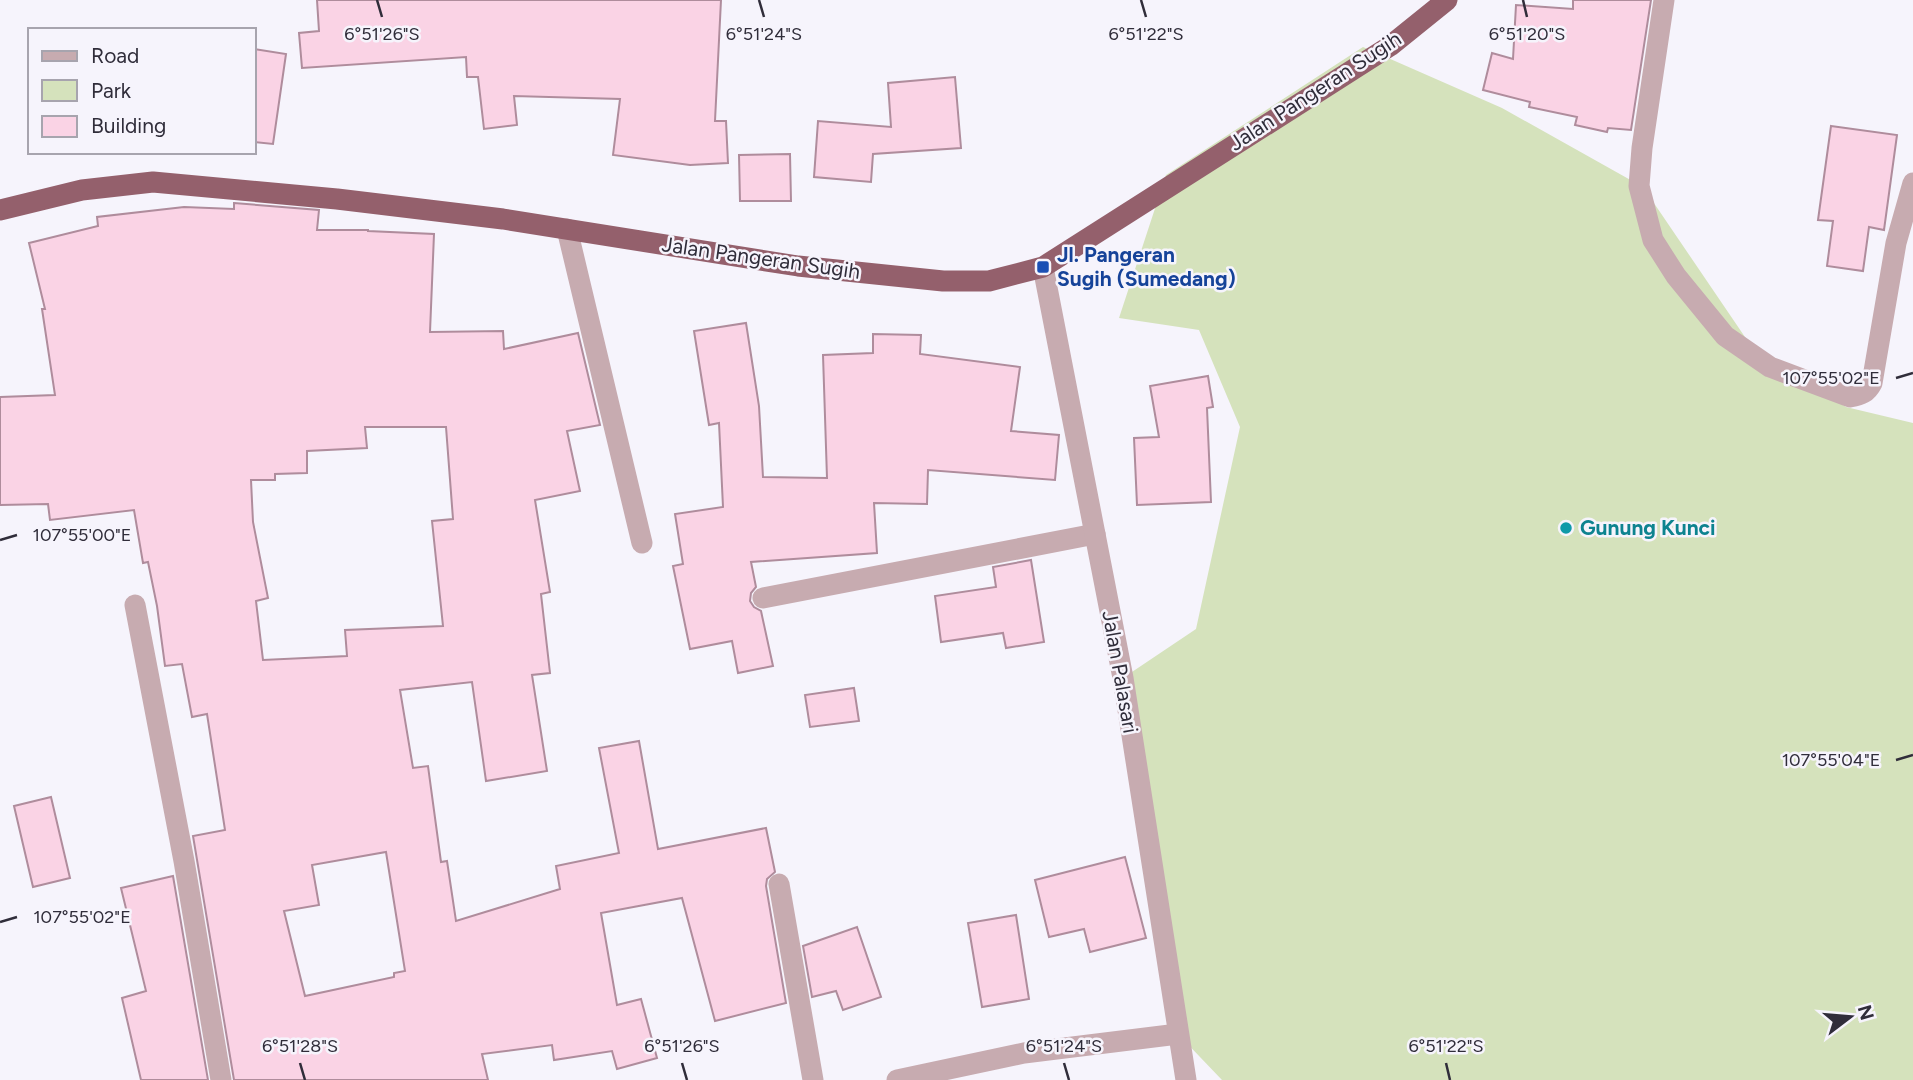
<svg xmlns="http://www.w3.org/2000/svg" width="1913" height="1080" viewBox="0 0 1913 1080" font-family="Figtree,sans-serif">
<rect width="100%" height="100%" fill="#f6f4fc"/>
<path fill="#d5e2bc" d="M1363,47L1502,108L1643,187L1747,340L1846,407L1913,423V1080H1222L1178,1034L1123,678L1196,629L1240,427L1199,330L1119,318L1166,175Z"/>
<g fill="#fad3e5" stroke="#af8c9c" stroke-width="2" fill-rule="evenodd">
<path d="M317,0H721L715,121H726L728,163L690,165L613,155L620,99L514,96L517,125L484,129L478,77H467L466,57L302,68L299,33L319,31Z"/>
<path d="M1573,0H1651L1631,130L1608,128L1607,132L1575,125L1577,117L1529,107L1530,102L1483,90L1492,53L1513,59L1516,5L1573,9Z"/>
<path d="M254,49L286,54L273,144L254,142Z"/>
<path d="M955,77L961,148L873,154L871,182L814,177L818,121L891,127L888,83Z"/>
<path d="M1831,126L1897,135L1884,230L1869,227L1863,271L1827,266L1833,221L1818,220Z"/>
<path d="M790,154L791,201H740L739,155Z"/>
<path d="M234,203L319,210L317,230H368V231L434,234L430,332L503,331L504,349L578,333L600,425L567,431L580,491L535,500L550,592L541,594L550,673L532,675L547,771L486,781L472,682L400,690L413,768L428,766L441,862L447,861L456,921L560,889L556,866L619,853L599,748L639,741L658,849L766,828L775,872L767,879L766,886L786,1003L715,1021L682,898L601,913L617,1005L641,999L657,1058L617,1069L612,1051L554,1060L552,1045L482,1054L488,1080H234L193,836L225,830L207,714L192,717L182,664L165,666L157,606L148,562L143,563L134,510L50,520L48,504L0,505V397L55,395L42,309H45L29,243L98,226L97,217L184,207L234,209ZM365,427H446L453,519L432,521L443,626L345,630L347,656L263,660L256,601L268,598L253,522L251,480H275V474L307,473V451L367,448ZM386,852L405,971L394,973V977L305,996L284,911L319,905L312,865Z"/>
<path d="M746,323L759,406L763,477L827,478L823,355L873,353V334L921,335L920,354L1020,367L1011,431L1059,435L1055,480L928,470L927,504L874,503L877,553L751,562L756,587L751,593L750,601L754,607L761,611L773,666L738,673L732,641L690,649L673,566L683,564L675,514L723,507L719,423L709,425L694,331Z"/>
<path d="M1208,376L1213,407L1207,408L1211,502L1137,505L1134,438L1159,437L1150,386Z"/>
<path d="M1031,560L1044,642L1006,648L1003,633L941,642L935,596L996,587L993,567Z"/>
<path d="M854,688L859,721L810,727L805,695Z"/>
<path d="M51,797L70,878L33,887L14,806Z"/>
<path d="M1125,857L1146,938L1090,952L1084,929L1049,937L1035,880Z"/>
<path d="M173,876L208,1080H141L122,998L146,991L121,888Z"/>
<path d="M1016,915L1029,999L982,1007L968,923Z"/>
<path d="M857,927L881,997L843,1010L836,991L812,997L803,946Z"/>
</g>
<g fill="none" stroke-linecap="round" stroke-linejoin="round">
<g stroke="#c7abb0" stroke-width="21">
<path d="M1664,0L1642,148L1639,186L1653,240L1676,276L1725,336L1770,367L1850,397C1861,395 1867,393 1872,383L1896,243L1913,183"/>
<path d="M567,229L642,543"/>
<path d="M763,598L1095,534"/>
<path d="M135,605L184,861L221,1080"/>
<path d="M779,884L813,1080"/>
<path d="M897,1080L1024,1053L1178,1034"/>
</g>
<path stroke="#c7abb0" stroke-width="21" d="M1043,267L1123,678L1186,1080"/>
<path stroke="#94606c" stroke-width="21" d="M0,210L82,190L153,182L337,199L503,219L798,266L943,281H989L1043,267L1390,46L1447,0"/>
</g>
<path fill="none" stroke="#302d3a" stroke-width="2.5" d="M377,0L382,17M759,0L764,17M1141,0L1146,17M1523,0L1527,17M1896,378L1913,373M0,540L17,535M1896,760L1913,755M0,922L17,917M300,1063L305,1080M682,1063L687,1080M1064,1063L1069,1080M1446,1063L1450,1080"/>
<rect fill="#1a4fb4" stroke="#f6f4fc" stroke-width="2.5" x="1036" y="260" width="14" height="14" rx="3.5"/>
<circle fill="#0f9aa8" stroke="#f6f4fc" stroke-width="2.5" cx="1566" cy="528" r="7"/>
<g text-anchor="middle" stroke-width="5" stroke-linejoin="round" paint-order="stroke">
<g font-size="21" fill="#302d3a" stroke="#f6f4fc">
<text transform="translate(1315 91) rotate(-33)" y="7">Jalan Pangeran Sugih</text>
<text transform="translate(761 258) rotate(8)" y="7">Jalan Pangeran Sugih</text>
<text transform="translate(1120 672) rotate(80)" y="7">Jalan Palasari</text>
</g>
<g font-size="21" font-weight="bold" fill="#164399" stroke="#f6f4fc" text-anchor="start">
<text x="1057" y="262">Jl. Pangeran<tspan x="1057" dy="24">Sugih (Sumedang)</tspan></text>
</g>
<g font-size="21" font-weight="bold" fill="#0d838f" stroke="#f6f4fc" text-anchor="start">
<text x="1580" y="535">Gunung Kunci</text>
</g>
</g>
<g font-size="18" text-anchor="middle" fill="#302d3a" stroke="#f6f4fc" stroke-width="5" stroke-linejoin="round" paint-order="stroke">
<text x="382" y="40">6°51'26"S</text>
<text x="764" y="40">6°51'24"S</text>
<text x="1146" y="40">6°51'22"S</text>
<text x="1527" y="40">6°51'20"S</text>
<text x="1831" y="384">107°55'02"E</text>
<text x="82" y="541">107°55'00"E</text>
<text x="1831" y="766">107°55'04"E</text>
<text x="82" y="923">107°55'02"E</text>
<text x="300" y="1052">6°51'28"S</text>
<text x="682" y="1052">6°51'26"S</text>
<text x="1064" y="1052">6°51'24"S</text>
<text x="1446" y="1052">6°51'22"S</text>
</g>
<rect x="28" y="28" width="228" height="126" fill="#f6f4fc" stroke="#a7a4ae" stroke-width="2"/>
<rect x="42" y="51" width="35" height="10" fill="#c7abb0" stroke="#a7a4ae" stroke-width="2"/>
<text x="91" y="63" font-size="21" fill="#302d3a">Road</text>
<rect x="42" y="80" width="35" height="21" fill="#d5e2bc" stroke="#a7a4ae" stroke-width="2"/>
<text x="91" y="98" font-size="21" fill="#302d3a">Park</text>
<rect x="42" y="116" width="35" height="21" fill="#fad3e5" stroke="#a7a4ae" stroke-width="2"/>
<text x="91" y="133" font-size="21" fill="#302d3a">Building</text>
<g transform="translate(1850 1017) rotate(74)" stroke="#f6f4fc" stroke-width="5" paint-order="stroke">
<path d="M0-5L12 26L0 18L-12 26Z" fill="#302d3a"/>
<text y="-10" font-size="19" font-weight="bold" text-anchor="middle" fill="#302d3a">N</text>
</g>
</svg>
